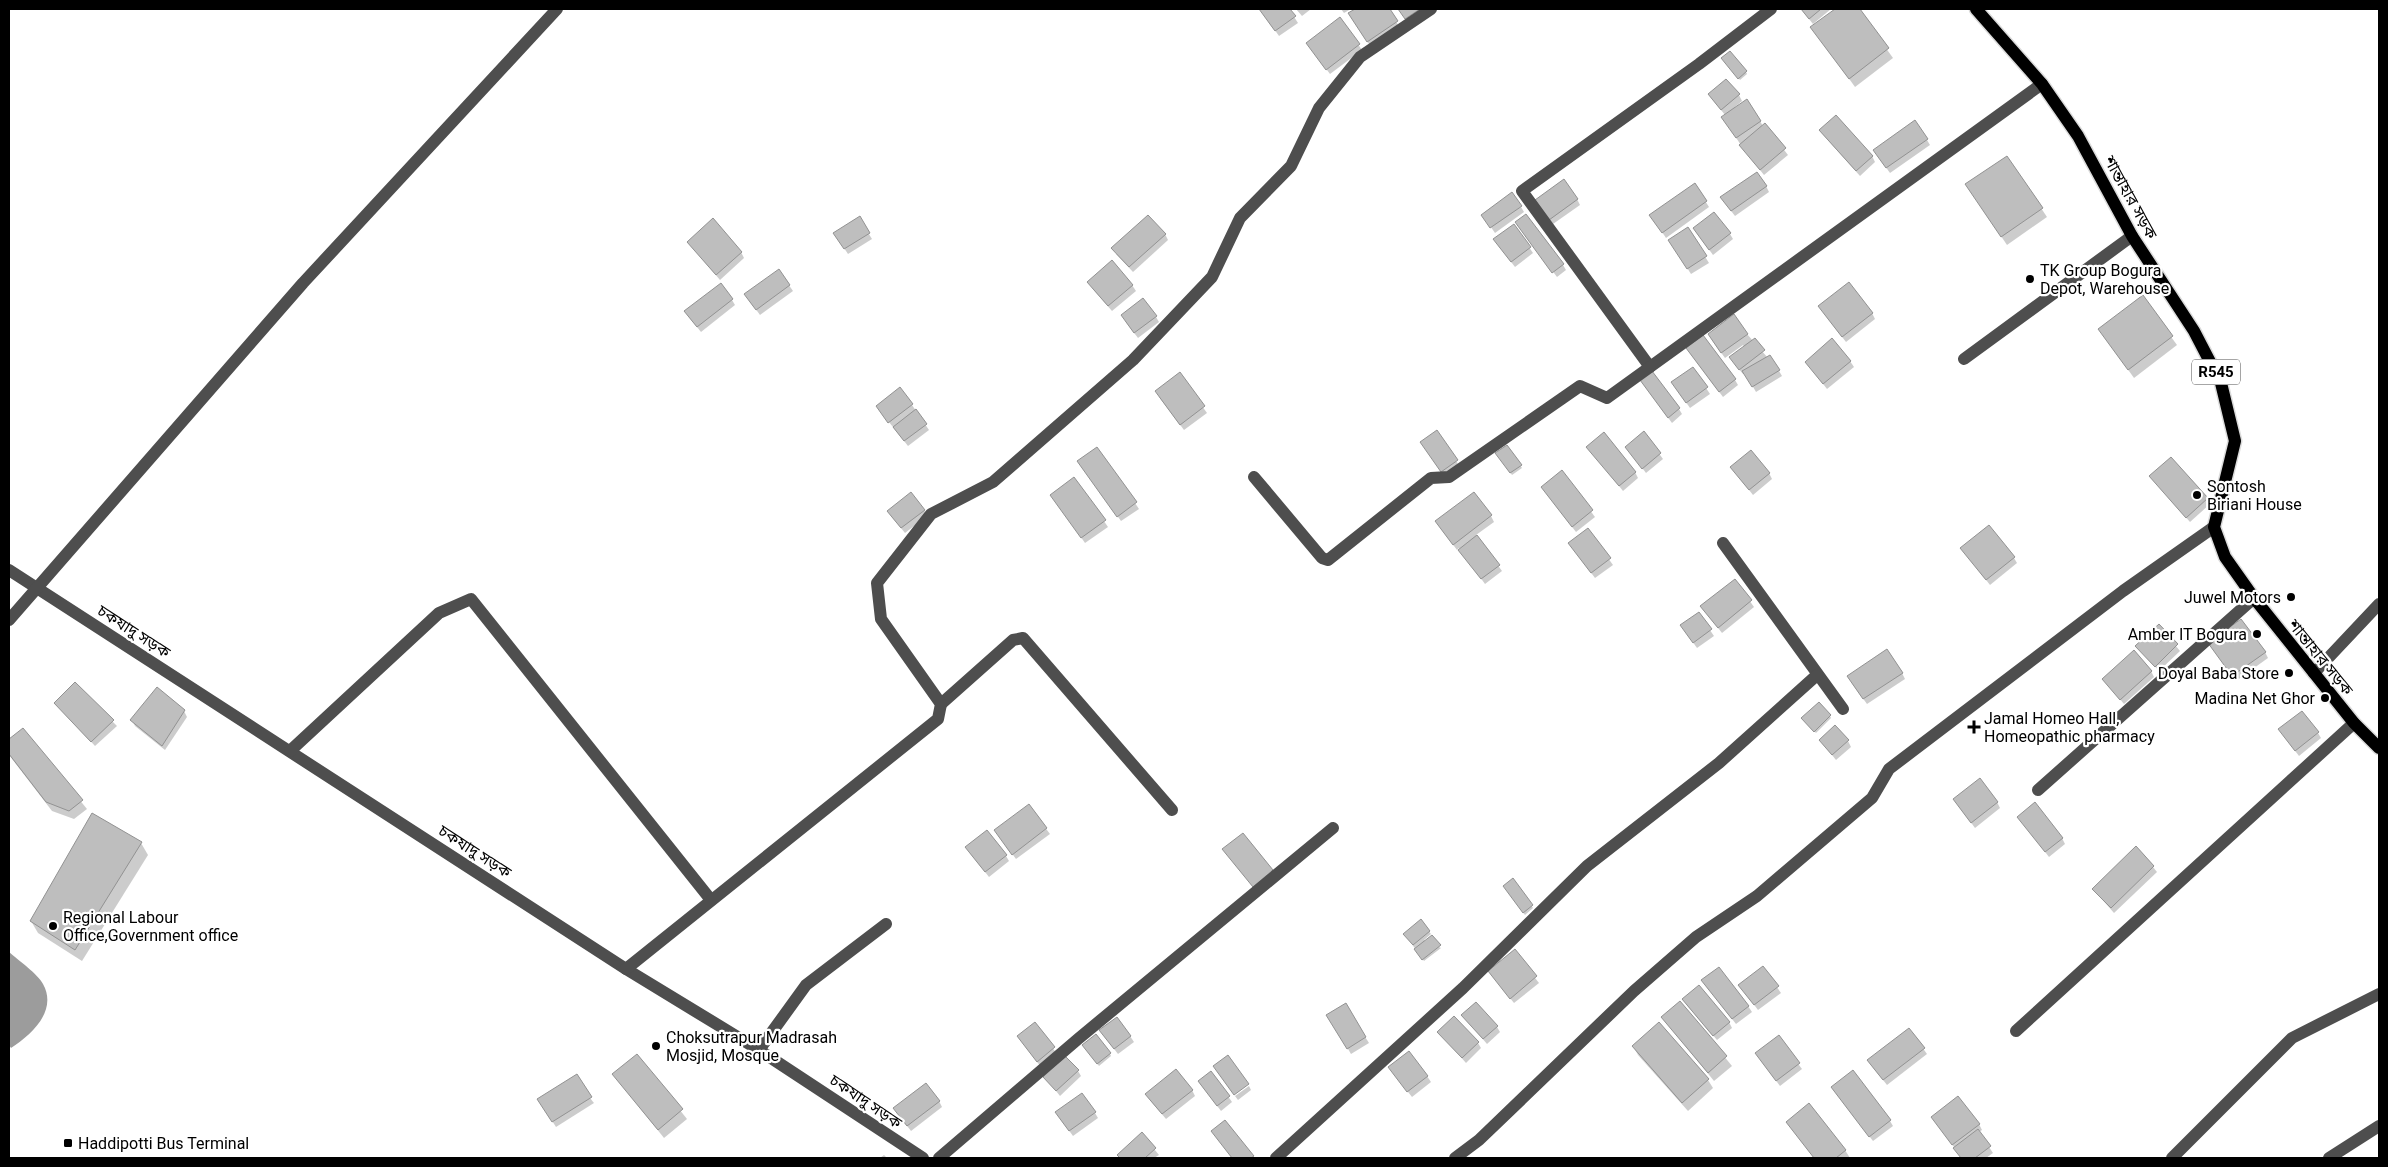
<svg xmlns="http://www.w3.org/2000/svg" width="2388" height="1167" viewBox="0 0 2388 1167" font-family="Roboto,'Noto Sans Bengali',sans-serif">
<rect width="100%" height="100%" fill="#fff"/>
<path fill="#9c9c9c" d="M9,952C18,960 38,974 43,984C58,1011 31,1035 11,1048L9,1045Z"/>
<g fill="#0003">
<path d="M1260,9H1289L1298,23L1279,36Z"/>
<path d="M1296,9H1311L1302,16Z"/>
<path d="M1341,9H1351L1344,13Z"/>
<path d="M1357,9H1388L1400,28L1371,47L1349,14Z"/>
<path d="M1801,9H1831L1813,24Z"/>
<path d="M1837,9H1858L1893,58L1855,87L1812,27Z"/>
<path d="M1340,19L1362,50L1330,74L1311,49Z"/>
<path d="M1724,61L1746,72L1747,74L1740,80Z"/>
<path d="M1709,95H1739L1742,101L1735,107L1736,108L1760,121L1763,126L1765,125L1788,155L1764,175L1744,150L1726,122L1725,115Z"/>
<path d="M1820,131L1872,156L1875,162L1860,176Z"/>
<path d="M1927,140L1930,145L1890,173L1878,156Z"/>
<path d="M2007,157L2047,217L2007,245L1972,193Z"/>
<path d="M1695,185L1709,207L1666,238L1654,220Z"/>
<path d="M1766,186L1769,192L1735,216L1725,203Z"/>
<path d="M1577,199L1580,205L1553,224L1540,206Z"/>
<path d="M1521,207L1524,212L1495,233L1486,220Z"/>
<path d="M859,218L872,239L848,254L838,239Z"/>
<path d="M1514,225L1533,253L1515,267L1498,245Z"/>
<path d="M1520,228L1563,265L1566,270L1557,277Z"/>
<path d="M1687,228L1709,263L1691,274L1673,246Z"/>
<path d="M1694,229L1730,234L1733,239L1713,255Z"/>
<path d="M1165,234L1168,240L1133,272L1116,254Z"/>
<path d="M688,242L741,252L744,258L720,280Z"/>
<path d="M779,271L793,291L760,315L749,300Z"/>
<path d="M1132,285L1136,291L1112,311L1092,288Z"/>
<path d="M2142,297L2177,345L2134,378L2099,329Z"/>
<path d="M732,300L735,305L701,332L689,317Z"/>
<path d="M1823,312L1872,313L1875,319L1846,342Z"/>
<path d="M1156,317L1159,322L1138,338L1125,321Z"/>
<path d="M1747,334L1768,358L1770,356L1782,376L1756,392L1745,373L1743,374L1734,363L1744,347L1743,345L1725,358L1712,340Z"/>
<path d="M1687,349L1735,380L1738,385L1723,397Z"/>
<path d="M1850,361L1854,367L1827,389L1806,362Z"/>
<path d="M1693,368L1710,394L1690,408L1676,388Z"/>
<path d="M1179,374L1207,413L1184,430L1159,397Z"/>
<path d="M1641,381L1679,409L1682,414L1672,423Z"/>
<path d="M912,405L929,430L908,446L881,412Z"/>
<path d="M1437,432L1460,467L1445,477L1425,447Z"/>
<path d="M1644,433L1663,459L1646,473L1630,452Z"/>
<path d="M1507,447L1522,468L1512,475L1497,453Z"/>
<path d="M1588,447L1635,472L1638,478L1623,491Z"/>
<path d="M1082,467L1135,503L1139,509L1121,521Z"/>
<path d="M1731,467L1769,473L1772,479L1753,495Z"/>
<path d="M1562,472L1595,517L1576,532L1546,493Z"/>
<path d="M2151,477L2207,499L2210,504L2190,522Z"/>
<path d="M1074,478L1108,527L1085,543L1055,500Z"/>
<path d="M924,510L927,516L905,533L892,517Z"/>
<path d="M1491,516L1494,522L1476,535L1502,571L1485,584L1459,548L1457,550L1440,527Z"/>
<path d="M1588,530L1613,565L1595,578L1573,549Z"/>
<path d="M1965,553L2014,558L2017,563L1990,585Z"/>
<path d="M1735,580L1754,607L1722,633L1702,607Z"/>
<path d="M1699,614L1714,636L1697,648L1685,631Z"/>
<path d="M2159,625L2180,651L2159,671L2137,646Z"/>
<path d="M2213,649L2265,652L2268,658L2236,681Z"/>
<path d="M2151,671L2154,677L2124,704L2103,679Z"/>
<path d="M1902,673L1905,679L1867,704L1851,682Z"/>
<path d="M75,684L117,726L95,746L56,703Z"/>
<path d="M184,711L187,717L165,750L135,726L132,720Z"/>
<path d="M1830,716L1831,718L1816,733L1804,721Z"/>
<path d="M23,730L87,809L74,819L52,811L9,755V740Z"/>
<path d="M2318,733L2321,738L2299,756L2283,735Z"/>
<path d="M1820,740L1848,741L1851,747L1836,760Z"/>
<path d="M1997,802L2000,808L1975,828L1958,805Z"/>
<path d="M1029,806L1050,834L1016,859L999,836Z"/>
<path d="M93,815L141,843L148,855L82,961L38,933L31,921Z"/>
<path d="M2022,822L2062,838L2065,844L2049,857Z"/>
<path d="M970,853L1006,856L1009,861L989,877Z"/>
<path d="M2153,867L2157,872L2114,913L2093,889Z"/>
<path d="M1513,880L1533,908L1525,915L1506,889Z"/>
<path d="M1421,921L1431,934L1424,940L1441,948L1424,961L1406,936Z"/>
<path d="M1514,951L1539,983L1514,1003L1489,972Z"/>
<path d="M1763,967L1781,993L1758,1010L1743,990Z"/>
<path d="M1706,986L1748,1006L1752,1012L1736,1024Z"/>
<path d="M1680,1002L1732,1066L1714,1081L1662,1017Z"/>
<path d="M1345,1005L1369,1043L1351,1054L1328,1015Z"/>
<path d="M1687,1005L1729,1022L1732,1028L1717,1040Z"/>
<path d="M1463,1016L1497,1027L1500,1032L1487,1044Z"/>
<path d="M1035,1024L1057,1054L1041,1067L1018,1037Z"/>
<path d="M1659,1024L1708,1080L1713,1088L1688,1111L1638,1055L1633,1046Z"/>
<path d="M1909,1029L1927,1054L1887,1085L1872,1066Z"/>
<path d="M1439,1032L1478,1043L1481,1048L1466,1063Z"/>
<path d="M1104,1036H1130L1134,1042L1118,1054Z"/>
<path d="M1778,1037L1802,1069L1780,1086L1760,1059Z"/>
<path d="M1085,1048L1110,1054L1111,1056L1099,1066Z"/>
<path d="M637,1056L687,1119L664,1138L614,1075Z"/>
<path d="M1078,1071L1081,1076L1060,1096L1045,1077Z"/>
<path d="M1211,1072L1232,1102L1221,1111L1199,1082Z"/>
<path d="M1393,1073L1427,1076L1431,1082L1412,1097Z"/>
<path d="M1249,1086L1251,1090L1238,1100L1235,1096Z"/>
<path d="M1192,1090L1195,1096L1166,1119L1150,1100Z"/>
<path d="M1836,1093L1890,1121L1893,1126L1873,1141Z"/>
<path d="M590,1098L594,1103L556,1127L542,1105Z"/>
<path d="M939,1101L942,1107L911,1131L898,1114Z"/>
<path d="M1095,1113L1098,1118L1073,1136L1060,1118Z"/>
<path d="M1932,1117L1979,1124L1982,1130L1979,1132L1993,1153L1986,1158H1962Z"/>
<path d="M1787,1122L1845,1150L1850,1158H1814Z"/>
<path d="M1142,1134L1159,1155L1154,1158H1120L1118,1155Z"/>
<path d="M884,1155L887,1158H880Z"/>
</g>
<g fill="#bebebe" stroke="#929292">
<path d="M1259,9H1290L1296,16L1275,31Z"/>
<path d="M1355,9H1390L1398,21L1367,42L1348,13Z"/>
<path d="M1398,9H1420L1405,19Z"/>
<path d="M1801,9H1821L1809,19Z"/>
<path d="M1835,9H1860L1889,48L1849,79L1810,27Z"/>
<path d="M1340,17L1360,44L1326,70L1306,43Z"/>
<path d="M1730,51L1747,71L1738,79L1721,58Z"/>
<path d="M1726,79L1740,94L1721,110L1708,94Z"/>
<path d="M1747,99L1761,121L1736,138L1721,117Z"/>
<path d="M1836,115L1873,156L1856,171L1819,130Z"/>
<path d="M1915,120L1928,139L1886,168L1873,150Z"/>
<path d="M1765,123L1786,148L1760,170L1739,145Z"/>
<path d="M2007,156L2043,208L2001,237L1965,184Z"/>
<path d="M1757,172L1767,186L1731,211L1720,197Z"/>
<path d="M1564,179L1578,199L1549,220L1535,200Z"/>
<path d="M1695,183L1707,201L1662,233L1649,215Z"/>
<path d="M1512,192L1522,206L1490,228L1481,215Z"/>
<path d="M1714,212L1731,233L1709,250L1693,228Z"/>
<path d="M1526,214L1564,264L1552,273L1515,222Z"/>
<path d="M1148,215L1166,234L1129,267L1111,248Z"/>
<path d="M860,216L870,233L844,249L833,233Z"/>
<path d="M713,218L742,252L716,275L687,242Z"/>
<path d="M1514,224L1531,247L1511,262L1493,239Z"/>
<path d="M1688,227L1707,256L1687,269L1668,240Z"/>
<path d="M1112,260L1133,285L1108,306L1087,282Z"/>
<path d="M779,269L790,285L756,310L744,294Z"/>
<path d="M1849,282L1873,313L1842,337L1818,306Z"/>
<path d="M721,283L733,299L697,327L684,311Z"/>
<path d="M2143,295L2173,336L2128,370L2098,329Z"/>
<path d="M1143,298L1157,316L1134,333L1121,315Z"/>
<path d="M1734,314L1748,334L1721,353L1708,334Z"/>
<path d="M1703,335L1736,379L1719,392L1686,348Z"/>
<path d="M1755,338L1765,350L1739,370L1729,357Z"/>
<path d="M1832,338L1851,361L1823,384L1805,362Z"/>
<path d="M1770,355L1780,370L1752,387L1742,371Z"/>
<path d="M1693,367L1708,387L1686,403L1671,382Z"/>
<path d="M1652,371L1680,408L1668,418L1640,380Z"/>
<path d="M1180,372L1205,406L1180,425L1155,391Z"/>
<path d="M900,387L913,404L888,423L876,406Z"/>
<path d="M916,409L927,424L904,441L893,427Z"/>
<path d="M1437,430L1458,460L1441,472L1420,442Z"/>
<path d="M1644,431L1661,453L1642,469L1625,447Z"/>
<path d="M1604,432L1636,472L1619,486L1586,447Z"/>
<path d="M1507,445L1522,465L1510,473L1495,453Z"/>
<path d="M1097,447L1137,502L1117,517L1077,461Z"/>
<path d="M1751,450L1770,473L1749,490L1730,467Z"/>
<path d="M2171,457L2208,498L2186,518L2149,476Z"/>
<path d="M1562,470L1593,510L1572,527L1541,487Z"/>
<path d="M1074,477L1106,520L1081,538L1050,495Z"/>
<path d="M911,492L925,510L901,528L887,511Z"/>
<path d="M1474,492L1492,515L1453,545L1435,521Z"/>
<path d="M1989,525L2015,557L1986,580L1960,548Z"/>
<path d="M1588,528L1611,558L1591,573L1568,543Z"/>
<path d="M1477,535L1500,565L1481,579L1458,550Z"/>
<path d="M1735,579L1752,600L1718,628L1700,606Z"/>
<path d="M1699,612L1712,629L1693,643L1680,625Z"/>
<path d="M2241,619L2266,652L2232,676L2208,643Z"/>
<path d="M2159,624L2178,644L2155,667L2135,646Z"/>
<path d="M1887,649L1903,673L1863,699L1847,676Z"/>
<path d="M2134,650L2152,671L2120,700L2102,679Z"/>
<path d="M75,682L114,720L91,742L54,703Z"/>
<path d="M157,687L185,710L162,746L130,720Z"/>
<path d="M1819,702L1831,715L1814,732L1801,718Z"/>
<path d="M2302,711L2319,732L2295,751L2278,729Z"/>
<path d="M1835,725L1849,740L1832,755L1819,740Z"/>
<path d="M23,728L83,800L69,811L46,802L9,754V739Z"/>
<path d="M1980,778L1998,802L1971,823L1953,799Z"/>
<path d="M2035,802L2063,838L2045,852L2017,817Z"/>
<path d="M1029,804L1047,828L1012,855L994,830Z"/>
<path d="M92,813L142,842L75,950L30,921Z"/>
<path d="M987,830L1007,855L985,872L965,847Z"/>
<path d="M1243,833L1273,870L1253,887L1222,849Z"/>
<path d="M2136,846L2154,866L2111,908L2092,889Z"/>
<path d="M1513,878L1533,905L1523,913L1503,886Z"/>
<path d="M1421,919L1430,931L1413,945L1403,934Z"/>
<path d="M1432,935L1441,945L1422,960L1414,949Z"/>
<path d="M1515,949L1537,976L1510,999L1488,971Z"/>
<path d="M1763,966L1779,986L1754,1005L1738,985Z"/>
<path d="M1719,967L1749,1006L1732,1019L1701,980Z"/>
<path d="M1699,985L1730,1022L1713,1036L1682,999Z"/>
<path d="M1680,1001L1727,1056L1708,1073L1661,1017Z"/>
<path d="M1476,1002L1498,1026L1483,1039L1461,1015Z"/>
<path d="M1346,1003L1366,1037L1347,1049L1326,1015Z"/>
<path d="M1454,1016L1479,1042L1462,1058L1437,1032Z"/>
<path d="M1117,1017L1131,1036L1114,1049L1099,1030Z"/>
<path d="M1035,1022L1055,1047L1037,1062L1017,1036Z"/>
<path d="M1659,1022L1709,1079L1682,1103L1632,1046Z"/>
<path d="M1909,1028L1925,1048L1883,1080L1867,1060Z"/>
<path d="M1096,1034L1111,1053L1097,1064L1082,1045Z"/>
<path d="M1779,1035L1800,1063L1776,1081L1755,1053Z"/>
<path d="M1409,1051L1428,1076L1407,1092L1388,1067Z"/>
<path d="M637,1054L683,1109L658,1130L612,1074Z"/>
<path d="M1228,1055L1249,1084L1234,1095L1213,1066Z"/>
<path d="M1065,1056L1079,1070L1056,1091L1043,1077Z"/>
<path d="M1176,1069L1193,1090L1162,1114L1145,1094Z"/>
<path d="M1853,1070L1891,1120L1869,1137L1831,1087Z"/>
<path d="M1211,1071L1230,1096L1217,1106L1198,1081Z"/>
<path d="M577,1074L592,1097L552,1122L537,1099Z"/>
<path d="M926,1083L940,1101L907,1126L893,1108Z"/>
<path d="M1082,1093L1096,1112L1069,1131L1055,1112Z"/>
<path d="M1958,1096L1980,1124L1952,1145L1931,1117Z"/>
<path d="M1809,1103L1846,1150L1836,1158H1814L1786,1122Z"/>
<path d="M1225,1120L1254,1156L1251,1158H1232L1211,1131Z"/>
<path d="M1978,1129L1991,1146L1975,1158H1961L1953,1148Z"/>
<path d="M1142,1132L1156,1148L1145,1158H1120L1117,1155Z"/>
</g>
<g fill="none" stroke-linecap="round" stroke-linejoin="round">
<defs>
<path id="major" d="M1976,9L2042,84L2078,136L2132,236L2194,331L2221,383L2235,441L2214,527L2225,557L2254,598L2354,723L2379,748"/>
</defs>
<use href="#major" stroke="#dbdbdb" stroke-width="15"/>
<g stroke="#4e4e4e" stroke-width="12">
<path d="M1964,359L2132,236"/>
<path d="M1650,367L1522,191L1699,64L1771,9"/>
<path d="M1254,477L1322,558L1328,560L1431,478L1449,477L1580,386L1607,398L2042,84"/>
<path d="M1723,543L1843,709"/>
<path d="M9,570L626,969L759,1050L923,1158"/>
<path d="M9,620L303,283L557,9"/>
<path d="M2314,673L2379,604"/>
<path d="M941,704L1013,640L1023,638L1172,810"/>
<path d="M290,751L439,613L471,599L711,900"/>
<path d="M2038,790L2254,598"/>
<path d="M626,969L938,719L941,704L881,619L877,583L931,514L993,482L1133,360L1212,277L1240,218L1291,166L1319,108L1360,57L1431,9"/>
<path d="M2016,1031L2354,723"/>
<path d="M759,1050L806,985L886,924"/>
<path d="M939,1158L1078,1039L1333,828"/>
<path d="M1276,1158L1463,988L1587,866L1719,763L1817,675"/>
<path d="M1455,1158L1479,1140L1634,991L1696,937L1757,896L1872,798L1889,769L2123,591L2214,527"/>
<path d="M2172,1158L2292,1038L2379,994"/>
<path d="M2329,1158L2379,1126"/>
</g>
<use href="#major" stroke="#000" stroke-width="12"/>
</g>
<g fill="#000" stroke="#fff" stroke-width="2">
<circle cx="2030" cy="279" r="5"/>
<circle cx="2197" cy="495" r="5"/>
<circle cx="2291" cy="597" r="5"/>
<circle cx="2257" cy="634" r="5"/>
<circle cx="2289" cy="673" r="5"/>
<circle cx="2325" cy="698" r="5"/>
<path d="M1971.5 719.5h5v5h5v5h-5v5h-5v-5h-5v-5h5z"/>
<circle cx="53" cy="926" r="5"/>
<circle cx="656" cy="1046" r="5"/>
<rect x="63" y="1138" width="10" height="10" rx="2.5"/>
</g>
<g text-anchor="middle" stroke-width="4.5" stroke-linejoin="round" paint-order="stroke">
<rect fill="#fff" stroke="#4c4c4c" stroke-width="1" x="2192" y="359.5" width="48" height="25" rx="4"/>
<g font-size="15" font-weight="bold" fill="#000">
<text x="2216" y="377">R545</text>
</g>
<g font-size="16" fill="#000" stroke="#fff">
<text transform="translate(2131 197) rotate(61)" y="6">শান্তাহার সড়ক</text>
<text transform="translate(134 631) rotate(33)" y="6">চকযাদু সড়ক</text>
<text transform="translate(2321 657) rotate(51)" y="6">শান্তাহার সড়ক</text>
<text transform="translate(475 851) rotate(33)" y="6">চকযাদু সড়ক</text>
<text transform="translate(866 1101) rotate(34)" y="6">চকযাদু সড়ক</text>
</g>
<g font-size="16" fill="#000" stroke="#fff" text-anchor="start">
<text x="2040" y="276">TK Group Bogura<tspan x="2040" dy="18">Depot, Warehouse</tspan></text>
<text x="2207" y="492">Sontosh<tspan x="2207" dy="18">Biriani House</tspan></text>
<text x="2281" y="603" text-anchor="end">Juwel Motors</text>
<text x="2247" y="640" text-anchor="end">Amber IT Bogura</text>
<text x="2279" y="679" text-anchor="end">Doyal Baba Store</text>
<text x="2315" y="704" text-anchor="end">Madina Net Ghor</text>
<text x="1984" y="724">Jamal Homeo Hall,<tspan x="1984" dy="18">Homeopathic pharmacy</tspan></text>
<text x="63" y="923">Regional Labour<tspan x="63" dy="18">Office,Government office</tspan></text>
<text x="666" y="1043">Choksutrapur Madrasah<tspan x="666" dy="18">Mosjid, Mosque</tspan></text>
<text x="78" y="1149">Haddipotti Bus Terminal</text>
</g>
</g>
<rect width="2388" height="1167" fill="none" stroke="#000000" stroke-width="20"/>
</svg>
